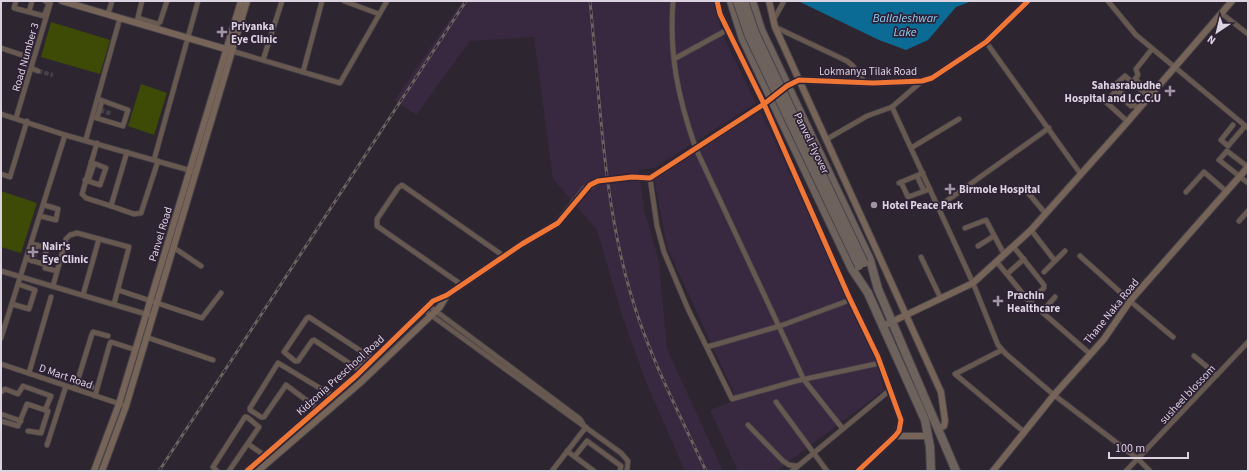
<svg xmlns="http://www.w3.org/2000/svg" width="1249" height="472" viewBox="0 0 1249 472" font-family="'Source Sans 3',sans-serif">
<rect width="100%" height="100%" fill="#2d2630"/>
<g fill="#382940">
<path d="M462,1H713L723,36L756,103L654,168L639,170L644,209L659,262L667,349L723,471H685L646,382L621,312L597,230L553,179L534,37L470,41L416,115L395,100Z"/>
<path d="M761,112L875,357L884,390L776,471H738L710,410L737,400L667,247L654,177Z"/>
</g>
<g fill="#3d4b06">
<path d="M51,22L110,40L100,74L41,57Z"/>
<path d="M141,84L167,93L154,135L128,126Z"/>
<path d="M1,191L37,203L21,253L1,247Z"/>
</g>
<path fill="#0c6b95" d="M798,1H972L956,7L928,40L906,50L879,40Z"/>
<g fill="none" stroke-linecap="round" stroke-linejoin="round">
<g stroke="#47404a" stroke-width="4.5" stroke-dasharray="4.5 2" stroke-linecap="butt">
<path d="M38,71L53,75"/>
<path d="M100,110L112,114"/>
</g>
<path stroke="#47404a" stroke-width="6" stroke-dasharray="6 3" stroke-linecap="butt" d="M598,181L632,177"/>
<defs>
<g id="street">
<path d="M16,1L14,8L44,16L49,3L45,1"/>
<path d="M344,1L379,14"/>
<path d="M673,1C669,55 678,98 696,149L804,380L843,429"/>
<path d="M1108,1L1136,35L1248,128"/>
<path d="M29,12L32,1"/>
<path d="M1221,13L1248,34"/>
<path d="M108,14L112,1"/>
<path d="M138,18L158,24L160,22L167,1"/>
<path d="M137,21L142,1"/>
<path d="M773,21L784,1"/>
<path d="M775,27L847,61L853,66L865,83"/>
<path d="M986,42L1080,173"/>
<path d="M1,48L25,56"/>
<path d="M232,51L340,83L387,1"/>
<path d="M674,59L727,30"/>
<path d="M263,60L282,1"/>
<path d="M31,68L38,71"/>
<path d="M303,72L322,1"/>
<path d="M1151,94L1135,79L1138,75L1136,69L1152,49"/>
<path d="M892,107L973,283L998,345L1006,354L1054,395L1138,459L1150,471"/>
<path d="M1138,109L1115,87V85L1125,76L1149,97"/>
<path d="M1,114L65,135L192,171"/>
<path d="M93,117L123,126L128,110L98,99"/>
<path d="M16,118L51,1"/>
<path d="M97,118L102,101"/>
<path d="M1128,122L1106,102L1115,92L1131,106"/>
<path d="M1233,125L1221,140L1228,146L1245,126"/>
<path d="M86,139L120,18"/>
<path d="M827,139L867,116L892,107L922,81"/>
<path d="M97,143L82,194L86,198L111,206L127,152"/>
<path d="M911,148L959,119"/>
<path d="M154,160L198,1"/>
<path d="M1248,167L1227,151L1219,160L1248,183"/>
<path d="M1,174L10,177L27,121"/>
<path d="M917,176L924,191"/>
<path d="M650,178L657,226L664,252L688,309L732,399L796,381L880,363"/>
<path d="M85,180L100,185L106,168L91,162"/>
<path d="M88,181L94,164"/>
<path d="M901,182L908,197L930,189"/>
<path d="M899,183L923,173"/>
<path d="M1024,188L1045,213"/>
<path d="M1186,192L1204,172L1227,192"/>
<path d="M111,206L134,214L141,213L158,161"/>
<path d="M938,207L1049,128"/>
<path d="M40,216L56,220L58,209L44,205"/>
<path d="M1239,221L1248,211"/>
<path d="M965,228L986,220L1004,254"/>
<path d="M1031,230L1055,261"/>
<path d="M978,246L994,236"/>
<path d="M173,247L201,266"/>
<path d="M1080,256L1130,301L1173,337"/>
<path d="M921,257L941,299"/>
<path d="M27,259L43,264L47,248L32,244"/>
<path d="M32,261L37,245"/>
<path d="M996,261L1028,300H1030L1044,288V285L1013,246"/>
<path d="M45,268L57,271"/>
<path d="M1,271L149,315"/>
<path d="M1044,272L1065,251"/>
<path d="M1007,274L1024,259"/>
<path d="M462,285L377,226V219L398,188L402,185L505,257"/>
<path d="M53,286L66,239L70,235L77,233L129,247L114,304"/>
<path d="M118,290L202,318L221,293"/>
<path d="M83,295L99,239"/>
<path d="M12,304L29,309L35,290L18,284"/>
<path d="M1033,304L1089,353"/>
<path d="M429,306L580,419L583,424"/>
<path d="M424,310L621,453L628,461L627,471"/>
<path d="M1042,312L1055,297"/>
<path d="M146,337L213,360"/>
<path d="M1,338L65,135"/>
<path d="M707,347L780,326L850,300"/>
<path d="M1002,350L955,374L1023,431"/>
<path d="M1194,356L1217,375"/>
<path d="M1,364L126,406"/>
<path d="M356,368L367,355"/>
<path d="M361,371L314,340L312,341L298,361H295L284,352L307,318L309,317L373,359"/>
<path d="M29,373L51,297"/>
<path d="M77,383L92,387"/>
<path d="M75,389L92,334L93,332L108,336"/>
<path d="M1,392L5,389L18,394L23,386L51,396L45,410L27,404L18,426L1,421"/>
<path d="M95,396L110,343L111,342L136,350"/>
<path d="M776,402L827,471"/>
<path d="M312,404L323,390"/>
<path d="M318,409L286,385L264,417H261L250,410V408L278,363L333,396"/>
<path d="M1,414L21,421"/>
<path d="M748,425L783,461L789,465L798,466"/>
<path d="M28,431L41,433L48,411"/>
<path d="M248,444L264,455"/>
<path d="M47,445L66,386"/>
<path d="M567,451L594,471"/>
<path d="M575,456L587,441L621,466L620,471"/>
<path d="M217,471L213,467L245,417H247L259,427L229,471"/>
<path d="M552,471L586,427"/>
<path d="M792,471L890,390"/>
<path d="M1126,471L1248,342"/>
</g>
<g id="secondary">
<path d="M62,1L229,50"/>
<path d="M717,1L720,14L764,104L849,297L878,357L901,420L899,431L895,436L858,471"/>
<path d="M769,1L775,27L941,392L945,421L944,426L939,428"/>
<path d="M786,87L799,80L873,83L922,81L932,78L986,42L1028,1"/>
<path d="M632,177L650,178L766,103"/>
<path d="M883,326L973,283L1031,230L1123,127L1232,1"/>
<path d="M895,436H929"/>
<path d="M94,471L119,404L241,1"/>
<path d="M102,471L126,406L247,1"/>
<path d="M247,471L357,375L433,301L447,295L522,244L558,223L585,189L598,181"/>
<path d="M258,471L360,383L440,307L447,295"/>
<path d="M993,471L1054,395L1104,339L1130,301L1248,167"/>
</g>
<g id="highway">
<path d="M731,1L743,39L852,269L868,293L925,420L930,447L931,471"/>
<path d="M752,1L761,30L870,260L878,289L956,471"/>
</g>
</defs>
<use href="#street" stroke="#48434b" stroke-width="6"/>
<use href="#secondary" stroke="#48434b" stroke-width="8"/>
<use href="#highway" stroke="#48434b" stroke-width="10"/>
<use href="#street" stroke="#675950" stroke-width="4.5"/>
<use href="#secondary" stroke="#756457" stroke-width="6"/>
<use href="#highway" stroke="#6e625c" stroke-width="8"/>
<defs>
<g id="rail">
<path d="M590,1C600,99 603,200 631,295C649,356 679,413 706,471"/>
<path d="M159,471L466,1"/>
</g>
</defs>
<use href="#rail" stroke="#6c625f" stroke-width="3"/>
<use href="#rail" stroke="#2e2135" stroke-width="1.5" stroke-dasharray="4.5" stroke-linecap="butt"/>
<defs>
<g id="highway-bridge">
<path d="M737,1L749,36L859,266"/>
<path d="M744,1L755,33L864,263"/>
</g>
</defs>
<use href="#highway-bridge" stroke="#48434b" stroke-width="10" stroke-linecap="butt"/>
<use href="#highway-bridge" stroke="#6e625c" stroke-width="8"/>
<defs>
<g id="cycleway">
<path d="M717,1L720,14L764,104L849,297L878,357L901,420L899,431L895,436L858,471"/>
<path d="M247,471L357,375L433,301L447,295L522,244L558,223L590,185L598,181L632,177L650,178L764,104L787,86L799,80L873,83L922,81L932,78L986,42L1028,1"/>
</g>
</defs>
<use href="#cycleway" stroke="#2e2135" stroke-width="8"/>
<use href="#cycleway" stroke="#f07635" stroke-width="5"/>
</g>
<g fill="#9f96a2" stroke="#2e2135" stroke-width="1.5">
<path d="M220 26h4v4h4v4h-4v4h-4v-4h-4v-4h4z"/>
<path d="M1168 85h4v4h4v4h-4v4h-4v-4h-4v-4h4z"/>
<path d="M948 183h4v4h4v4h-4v4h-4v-4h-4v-4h4z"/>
<circle cx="874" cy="205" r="4"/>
<path d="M31 246h4v4h4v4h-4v4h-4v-4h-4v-4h4z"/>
<path d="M996 295h4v4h4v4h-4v4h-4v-4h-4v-4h4z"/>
</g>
<g text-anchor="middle" stroke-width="3.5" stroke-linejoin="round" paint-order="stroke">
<g font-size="11" font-weight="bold" fill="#dcd3e0" stroke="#2e2135" text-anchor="start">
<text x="231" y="30">Priyanka<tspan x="231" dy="13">Eye Clinic</tspan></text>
<text x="1161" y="89" text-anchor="end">Sahasrabudhe<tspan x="1161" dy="13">Hospital and I.C.C.U</tspan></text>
<text x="959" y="193">Birmole Hospital</text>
<text x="882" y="209">Hotel Peace Park</text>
<text x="42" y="250">Nair's<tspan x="42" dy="13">Eye Clinic</tspan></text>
<text x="1007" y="299">Prachin<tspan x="1007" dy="13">Healthcare</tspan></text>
</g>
<g font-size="11" fill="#dcd3e0" stroke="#2e2135">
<text transform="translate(25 57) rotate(-74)" y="4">Road Number 3</text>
<text x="868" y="75">Lokmanya Tilak Road</text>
<text transform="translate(812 143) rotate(64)" y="4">Panvel Flyover</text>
<text transform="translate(160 234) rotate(-73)" y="4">Panvel Road</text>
<text transform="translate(1111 311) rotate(-51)" y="4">Thane Naka Road</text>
<text transform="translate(340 375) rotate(-42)" y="4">Kidzonia Preschool Road</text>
<text transform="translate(66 376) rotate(19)" y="4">D Mart Road</text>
<text transform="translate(1187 394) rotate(-47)" y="4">susheel blossom</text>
</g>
<g font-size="12" font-style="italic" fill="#8ecdf3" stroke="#2e2135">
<text x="905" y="22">Ballaleshwar<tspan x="905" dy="14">Lake</tspan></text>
</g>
</g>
<rect width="1249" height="472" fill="none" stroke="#dcd3e0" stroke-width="4"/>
<g transform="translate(1217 32) rotate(215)" stroke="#2e2135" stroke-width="3" paint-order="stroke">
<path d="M0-3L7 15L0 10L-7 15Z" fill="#dcd3e0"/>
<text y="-6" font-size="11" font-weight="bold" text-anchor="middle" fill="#dcd3e0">N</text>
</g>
<path d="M1109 452v6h79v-6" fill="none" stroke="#dcd3e0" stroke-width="2"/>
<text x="1115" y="452" font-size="12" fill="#dcd3e0" stroke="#2e2135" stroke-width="3" paint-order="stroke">100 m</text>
</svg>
